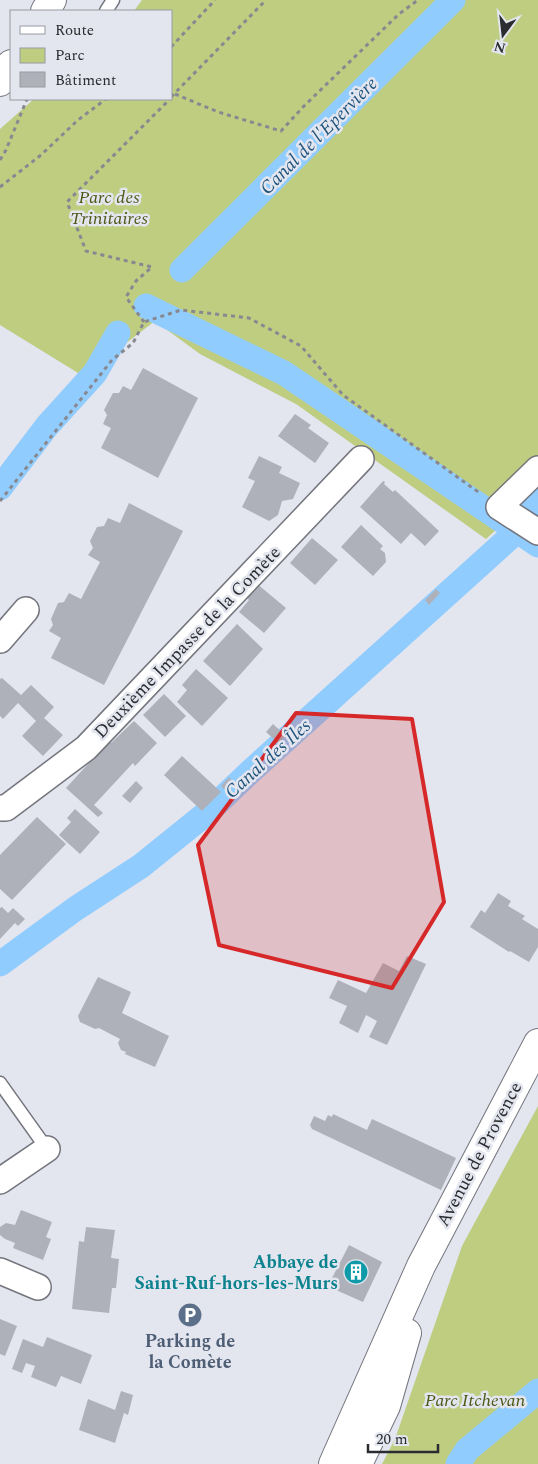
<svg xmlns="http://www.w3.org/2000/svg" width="538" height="1464" viewBox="0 0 538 1464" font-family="Spectral,serif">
<rect width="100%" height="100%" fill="#e3e5ef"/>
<g fill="#becd80">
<path d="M142,0H538V513L524,504L486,539L296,404L200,354L155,321L83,376L0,325V129L34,99H171V11H134Z"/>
<path d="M538,1106V1464H382L395,1439L462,1246Z"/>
</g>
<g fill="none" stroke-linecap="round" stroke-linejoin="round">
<g stroke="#91ccfe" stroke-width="25">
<path d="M182,270L453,0"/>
<path d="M146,306L284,373L538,545"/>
<path d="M0,488L47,426L95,373L118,333"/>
<path d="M528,519L525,497L538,483"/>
<path d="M0,964L75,909L141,866L208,812L250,772L517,531"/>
<path d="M458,1464L467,1450L538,1391"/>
</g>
</g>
<g fill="#afb1ba">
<path d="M143,368L198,398L158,478L101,448L111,428L103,424L107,415L104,410L113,393H119L123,386L131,390Z"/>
<path d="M295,414L311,425L308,428L329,443L315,463L278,436Z"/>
<path d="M259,456L282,467L279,473L300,483L293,499L282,501L278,515L269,521L242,507L255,481L248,478Z"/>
<path d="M383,481L385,482L384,484L393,492L395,490L439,531L425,546L411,533L401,544L360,507Z"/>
<path d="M129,503L183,531L104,685L51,658L61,638L49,631L53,625L51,619L58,603L64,602L69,593L81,599L100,562L88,555L93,548L90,541L97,527L104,526L108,518L120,523Z"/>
<path d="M361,525L383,546L380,549L385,553L386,562L373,576L341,547Z"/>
<path d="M312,538L338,560L315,585L290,563Z"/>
<path d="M256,583L286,608L264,633L239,612L249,600L244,596Z"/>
<path d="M436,589L440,593L429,605L425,600Z"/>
<path d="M237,624L263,649L230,686L203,661Z"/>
<path d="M196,669L228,698L202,726L177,702L187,690L182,685Z"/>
<path d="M2,678L21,695L31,685L54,707L44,718L63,735L43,756L22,736L36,721L18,703L3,719L0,716V679Z"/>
<path d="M164,694L186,716L165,737L143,715Z"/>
<path d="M134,721L157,743L135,766L133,763L94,805L103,813L98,817L66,788L109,741L111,743Z"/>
<path d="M273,724L286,736L278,743L266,732Z"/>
<path d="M182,756L221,792L202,811L164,775Z"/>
<path d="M229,777L233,782L224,789L221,786Z"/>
<path d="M136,781L143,788L130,803L122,796Z"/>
<path d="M75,809L100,832L80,854L59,835L71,822L67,818Z"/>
<path d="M37,817L66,844L12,900L0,889V855Z"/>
<path d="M498,893L511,901L508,906L525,916L522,919L538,929V947L529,962L510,951L509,952L470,927L481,910L485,913Z"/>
<path d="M2,907L8,913L13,908L25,919L18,926L15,923L0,939V908Z"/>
<path d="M407,956L426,964L387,1045L369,1037L377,1021L366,1015L358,1033L339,1023L347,1006L329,998L338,980L366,993L383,963L399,971Z"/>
<path d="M98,977L131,992L122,1013L169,1036L155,1067L125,1054L126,1052L121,1050L118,1043L120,1039L99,1028L95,1029L80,1022L78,1016Z"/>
<path d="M333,1114L367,1130L372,1119L456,1158L441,1190L312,1129L310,1125L314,1116L325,1121L328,1115L332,1117Z"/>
<path d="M21,1210L52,1222L46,1237L51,1239L43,1260L13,1248L15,1243L5,1239L0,1235V1227L6,1223L15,1225Z"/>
<path d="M86,1227L115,1230L111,1258L119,1259L116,1288H112L109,1313L72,1309L79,1241L84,1242Z"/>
<path d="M349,1245L382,1262L363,1302L336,1290L338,1285L330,1282Z"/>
<path d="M0,1319L17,1326L5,1356L0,1354Z"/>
<path d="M47,1337L92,1355L81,1384L61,1376L56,1387L31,1377L35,1366L26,1363L22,1373L12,1369L23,1339L43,1347Z"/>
<path d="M121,1391L133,1395L128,1415L124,1413L115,1443L79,1430L88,1399L115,1410Z"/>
</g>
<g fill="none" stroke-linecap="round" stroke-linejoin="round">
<defs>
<g id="lane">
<path d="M106,11L113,0"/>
<path d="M0,1083L47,1149"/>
</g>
<g id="street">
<path d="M538,469L499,507L538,532"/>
<path d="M0,640L26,610"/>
<path d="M0,808H6L86,748L361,459"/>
<path d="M0,1181L47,1149"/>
<path d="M0,1271L38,1287"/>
</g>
<g id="secondary">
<path d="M45,11L52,0"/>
<path d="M0,82L11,64"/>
</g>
<g id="primary">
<path d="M333,1464L421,1266L538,1043"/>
<path d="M358,1464L386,1406L407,1333"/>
</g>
</defs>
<use href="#lane" stroke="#74757d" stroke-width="15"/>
<use href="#street" stroke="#74757d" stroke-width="28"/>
<use href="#secondary" stroke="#74757d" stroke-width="30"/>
<use href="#primary" stroke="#74757d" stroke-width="30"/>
<g stroke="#888990" stroke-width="3" stroke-dasharray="4 4" stroke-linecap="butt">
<path d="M171,47L215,0"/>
<path d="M175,94L218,112L281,131L304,106L399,14L418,0"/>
<path d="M171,97L266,0"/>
<path d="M0,160L6,150L27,99"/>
<path d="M0,187L41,155L78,120L106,99"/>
<path d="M144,322L126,297L136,281L152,267L86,251L67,202L170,99"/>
<path d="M0,501L112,360L133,343L144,322L181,310L249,318L301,346L343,395L481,494"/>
</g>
<use href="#lane" stroke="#fff" stroke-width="12"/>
<use href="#street" stroke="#fff" stroke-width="25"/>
<use href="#secondary" stroke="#fff" stroke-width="28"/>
<use href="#primary" stroke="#fff" stroke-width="28"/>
</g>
<path fill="#d62828" fill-opacity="0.2" stroke="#d62828" stroke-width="4" stroke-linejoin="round" d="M296,713L412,719L444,902L392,988L219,945L198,845Z"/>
<defs>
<symbol id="building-disc" viewBox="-11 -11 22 22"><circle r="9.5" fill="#0f9aa8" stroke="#e3e5ef"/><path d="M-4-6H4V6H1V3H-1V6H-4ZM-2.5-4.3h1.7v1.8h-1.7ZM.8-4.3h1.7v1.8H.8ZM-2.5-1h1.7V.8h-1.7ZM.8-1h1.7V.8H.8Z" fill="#fff"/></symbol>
<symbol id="parking-disc" viewBox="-11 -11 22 22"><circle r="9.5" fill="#5c6f8a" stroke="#e3e5ef"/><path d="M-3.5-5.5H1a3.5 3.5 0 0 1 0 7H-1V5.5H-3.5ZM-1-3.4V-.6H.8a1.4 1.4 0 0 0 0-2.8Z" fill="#fff"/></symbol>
</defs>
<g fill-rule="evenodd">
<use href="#building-disc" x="342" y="1258" width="28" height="28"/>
<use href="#parking-disc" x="176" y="1301" width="28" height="28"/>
</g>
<g text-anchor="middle" stroke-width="5" stroke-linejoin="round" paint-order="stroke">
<g font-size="18" font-style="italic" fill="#4e5716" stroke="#e3e5ef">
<text x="109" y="203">Parc des<tspan x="109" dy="21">Trinitaires</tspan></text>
<text x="475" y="1406">Parc Itchevan</text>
</g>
<g font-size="18" fill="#2b2c2f" stroke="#e3e5ef">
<text transform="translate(187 642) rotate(-46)" y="6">Deuxième Impasse de la Comète</text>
<text transform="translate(479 1154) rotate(-62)" y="6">Avenue de Provence</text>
</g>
<g font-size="18" font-weight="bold" fill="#0d838f" stroke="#e3e5ef" text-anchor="end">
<text x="338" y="1268">Abbaye de<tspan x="338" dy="21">Saint-Ruf-hors-les-Murs</tspan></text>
</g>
<g font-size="18" font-weight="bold" fill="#4e5e75" stroke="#e3e5ef">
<text x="190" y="1347">Parking de<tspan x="190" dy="21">la Comète</tspan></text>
</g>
<g font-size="19" font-style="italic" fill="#1f547d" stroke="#e3e5ef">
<text transform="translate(318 135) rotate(-45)" y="7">Canal de l'Epervière</text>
<text transform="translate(267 758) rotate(-42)" y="7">Canal des Îles</text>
</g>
</g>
<rect x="10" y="10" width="162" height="90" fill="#e3e5ef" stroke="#999ba2"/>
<rect x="20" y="26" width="25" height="8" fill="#ffffff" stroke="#999ba2"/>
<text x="55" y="35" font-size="15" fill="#2b2c2f">Route</text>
<rect x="20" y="48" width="25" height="15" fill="#becd80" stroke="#999ba2"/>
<text x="55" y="60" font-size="15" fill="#2b2c2f">Parc</text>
<rect x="20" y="72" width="25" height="15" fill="#afb1ba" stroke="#999ba2"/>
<text x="55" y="85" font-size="15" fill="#2b2c2f">Bâtiment</text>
<g transform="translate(503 35) rotate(195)" stroke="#e3e5ef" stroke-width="4" paint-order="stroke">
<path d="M0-4L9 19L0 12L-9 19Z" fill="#2b2c2f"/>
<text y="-8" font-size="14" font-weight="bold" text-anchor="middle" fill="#2b2c2f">N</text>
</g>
<path d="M368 1444v8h70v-8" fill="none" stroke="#2b2c2f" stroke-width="2.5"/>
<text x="376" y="1444" font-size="15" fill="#2b2c2f" stroke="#e3e5ef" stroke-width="4" paint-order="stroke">20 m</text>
</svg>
